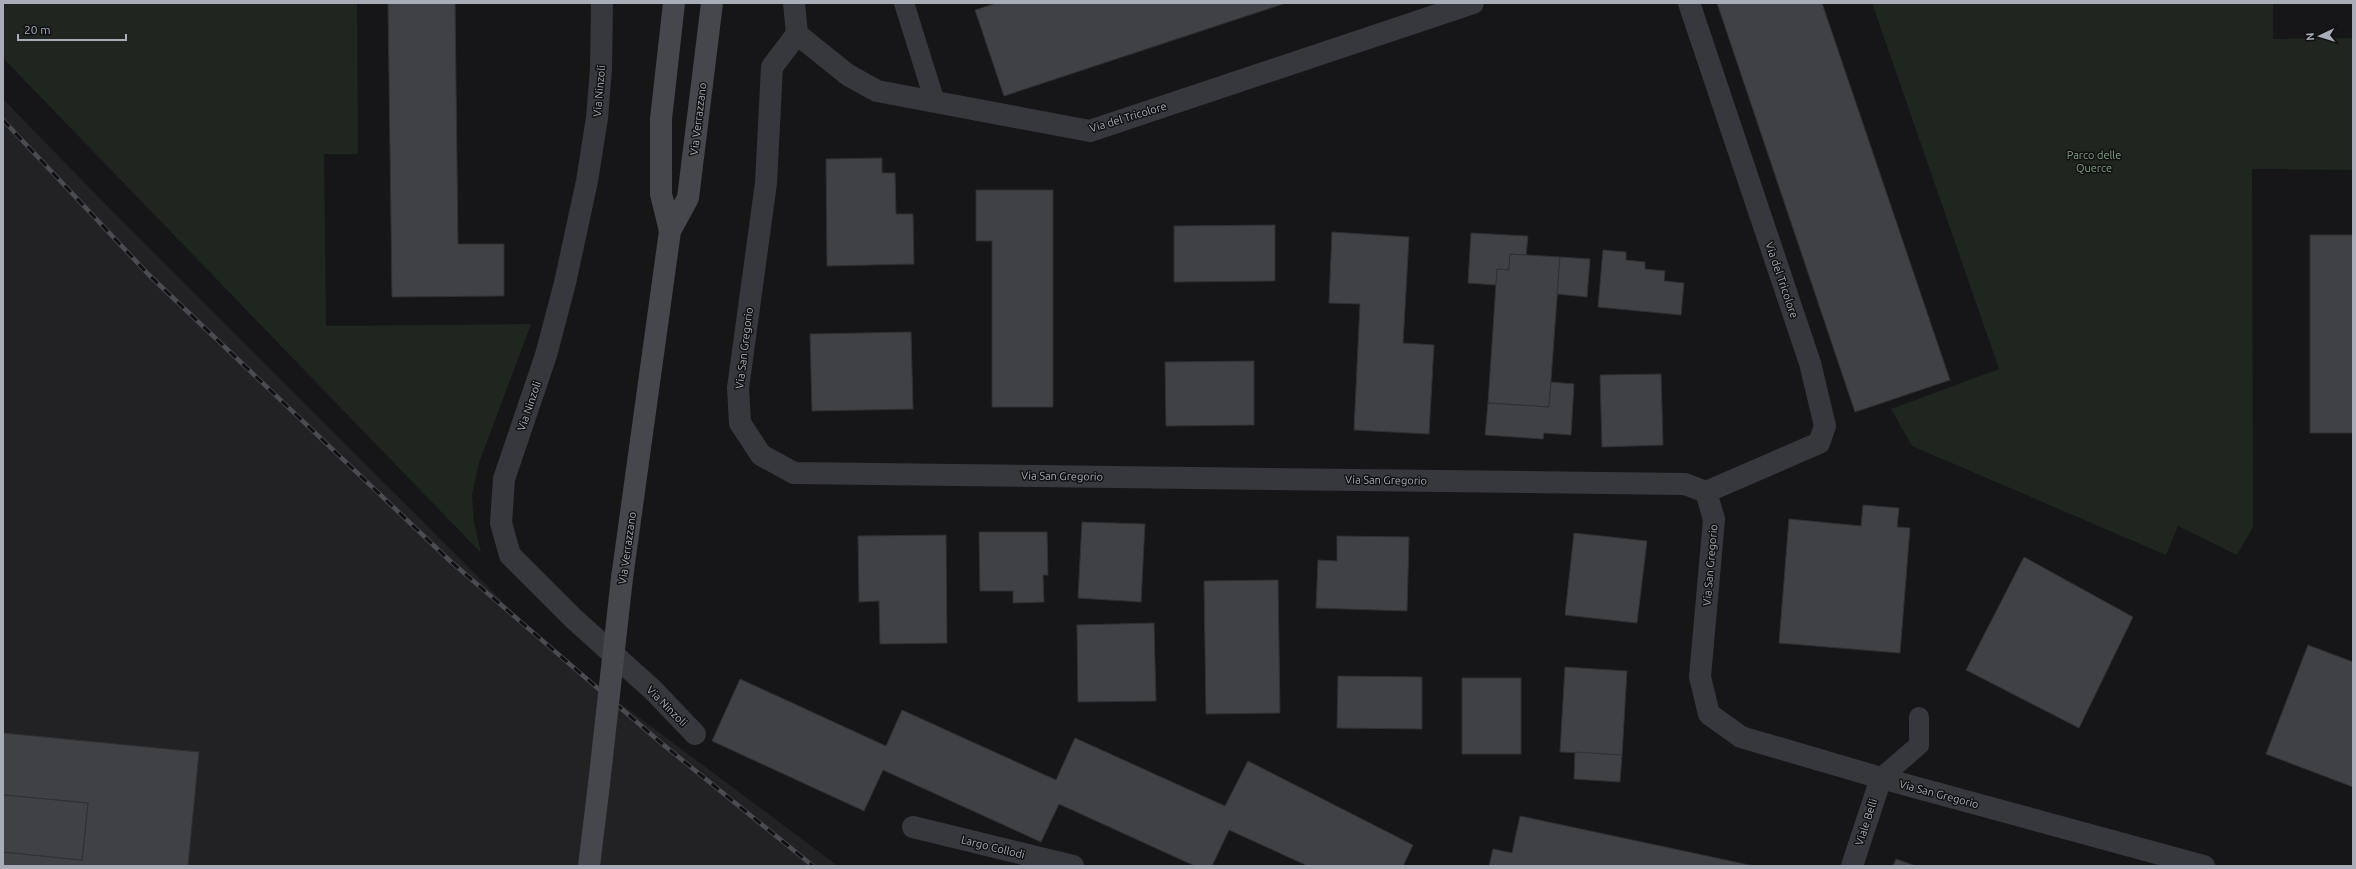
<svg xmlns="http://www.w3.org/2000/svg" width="2356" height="869" viewBox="0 0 2356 869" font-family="Ubuntu,sans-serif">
<rect width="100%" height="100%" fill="#161618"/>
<path fill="#222225" d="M3,99L115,214L558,657L838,866H3Z"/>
<g fill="#1e261f">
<path d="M3,3H357L358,154H324L326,326L531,324L479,463L472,495L474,522L481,553L3,58Z"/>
<path d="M1872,3H2273V39L2353,38V170L2252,169L2253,527L2237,555L2178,526L2166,555L1912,446L1891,409L1999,369Z"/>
</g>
<g fill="#404145" stroke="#303034">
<path d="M388,3H455L458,244H504V296L392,297Z"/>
<path d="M997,3H1286L1004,96L975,10Z"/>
<path d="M1717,3H1822L1950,380L1855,412Z"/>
<path d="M882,158V173H895L896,214H913L914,264L827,266L826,159Z"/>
<path d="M976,190H1053V407H992V241H976Z"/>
<path d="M1275,225V281L1174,282V226Z"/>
<path d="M1332,232L1409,237L1403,343L1434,345L1429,434L1354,430L1360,304L1329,303Z"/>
<path d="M1471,233L1528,236L1526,255L1510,254L1509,270L1497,269L1496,285L1468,283Z"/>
<rect x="2310" y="235" width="43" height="198"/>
<path d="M1603,250L1626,252V260L1645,262V269L1665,271L1664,281L1684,283L1681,315L1598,307Z"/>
<path d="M1510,254L1560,257L1549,407L1488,403L1497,269L1509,270Z"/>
<path d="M1560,257L1590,259L1587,297L1557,294Z"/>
<path d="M911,332L913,409L812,411L810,334Z"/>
<path d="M1254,361V425L1166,426L1165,362Z"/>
<path d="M1661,374L1663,445L1602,447L1600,375Z"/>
<path d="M1551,382L1574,384L1571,435L1544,433L1543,439L1485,435L1488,403L1549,407Z"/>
<path d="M1863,505L1899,508L1897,527L1910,528L1900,653L1779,643L1789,519L1861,526Z"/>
<path d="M1082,522L1145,524L1141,602L1078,598Z"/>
<path d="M979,532H1047L1048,575H1043L1044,602L1013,603V591H980Z"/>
<path d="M1574,533L1647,541L1637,623L1565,615Z"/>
<path d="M946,535L947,643L880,644L879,601L859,602L858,536Z"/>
<path d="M1337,536L1409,537L1407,611L1316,608L1318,560L1337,561Z"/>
<path d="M2024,557L2133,617L2079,728L1966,670Z"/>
<path d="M1278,580L1280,713L1206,714L1204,581Z"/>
<path d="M1154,623L1156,701L1078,702L1077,625Z"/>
<path d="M2308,645L2353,662V787L2266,754Z"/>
<path d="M1565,667L1627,671L1622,755L1560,752Z"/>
<path d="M1338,676L1422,677V729L1337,728Z"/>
<rect x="1462" y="678" width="59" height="76"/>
<path d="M740,679L886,746L902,710L1056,780L1075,738L1225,806L1248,761L1413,845L1403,866H1308L1229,830L1212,866H1195L1059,804L1041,842L883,770L864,811L712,741Z"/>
<path d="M3,733L199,752L188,866H3V852L82,860L88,803L3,795Z"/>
<path d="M1575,752L1622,755L1620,782L1574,779Z"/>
<path d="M3,795L88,803L82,860L3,852Z"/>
<path d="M1520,816L1754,866H1489L1493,849L1512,853Z"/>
<path d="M1896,859L1916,866H1893Z"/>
</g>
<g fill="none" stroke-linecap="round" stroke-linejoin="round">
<g stroke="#37383d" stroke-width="20">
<path d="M904,3L935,102"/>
<path d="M1881,778L1919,745V717"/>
</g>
<g stroke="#37383d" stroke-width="22">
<path d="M602,3L601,69L597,118L587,181L565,283L546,355L504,479L501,523L510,555L574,619L653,690L695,734"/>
<path d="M794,3L797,34L848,75L877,91L1090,131L1473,3"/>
<path d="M1689,3L1810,363L1825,426L1819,443L1706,492"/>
<path d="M797,34L772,67L766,183L738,388L740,423L761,455L794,473L1685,484L1706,492L1714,519L1700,677L1709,714L1741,737L1881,778L2204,866"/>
<path d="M913,827L1073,866"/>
<path d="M1852,866L1881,778"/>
</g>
<g stroke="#45474d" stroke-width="22">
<path d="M670,231L661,194V119L674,3"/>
<path d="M622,578L670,231L688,198L712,3"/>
<path d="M589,866L599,784"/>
</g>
<defs>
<path id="rail" d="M3,120L149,275L449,560L660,742L813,866"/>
</defs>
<use href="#rail" stroke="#4a4c52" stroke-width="4.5"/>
<use href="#rail" stroke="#111113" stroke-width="3" stroke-dasharray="9" stroke-linecap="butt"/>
<path stroke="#45474d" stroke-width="22" d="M599,784L622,578"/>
</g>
<g text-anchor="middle" stroke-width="3" stroke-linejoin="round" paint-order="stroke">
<g font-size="11" fill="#a8adb8" stroke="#111113">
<text transform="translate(599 91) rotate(-85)" y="4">Via Ninzoli</text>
<text transform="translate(1128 117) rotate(-17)" y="4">Via del Tricolore</text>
<text transform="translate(698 119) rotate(-83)" y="4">Via Verrazzano</text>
<text transform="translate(1782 280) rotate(71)" y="4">Via del Tricolore</text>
<text transform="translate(744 348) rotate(-83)" y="4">Via San Gregorio</text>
<text transform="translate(529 406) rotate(-71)" y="4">Via Ninzoli</text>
<text transform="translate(1062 476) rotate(1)" y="4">Via San Gregorio</text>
<text transform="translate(1386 480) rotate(1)" y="4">Via San Gregorio</text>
<text transform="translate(627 548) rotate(-82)" y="4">Via Verrazzano</text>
<text transform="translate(1710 565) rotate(-85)" y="4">Via San Gregorio</text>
<text transform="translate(667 706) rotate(45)" y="4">Via Ninzoli</text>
<text transform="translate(1939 794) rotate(15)" y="4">Via San Gregorio</text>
<text transform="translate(1866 822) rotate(-72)" y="4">Viale Belli</text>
<text transform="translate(993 847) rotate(14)" y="4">Largo Collodi</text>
</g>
<g font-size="11" fill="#7fa381" stroke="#111113">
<text x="2094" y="159">Parco delle<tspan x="2094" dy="13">Querce</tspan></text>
</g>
</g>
<rect width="2356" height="869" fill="none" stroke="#a8adb8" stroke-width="8"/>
<g transform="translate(2320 36) rotate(266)" stroke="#111113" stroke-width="3" paint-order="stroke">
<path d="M0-3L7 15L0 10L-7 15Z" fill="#a8adb8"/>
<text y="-6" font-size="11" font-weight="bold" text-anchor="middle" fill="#a8adb8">N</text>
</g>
<path d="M18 34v6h108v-6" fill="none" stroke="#a8adb8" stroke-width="2"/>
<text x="24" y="34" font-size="12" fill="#a8adb8" stroke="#111113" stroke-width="3" paint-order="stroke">20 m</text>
</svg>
